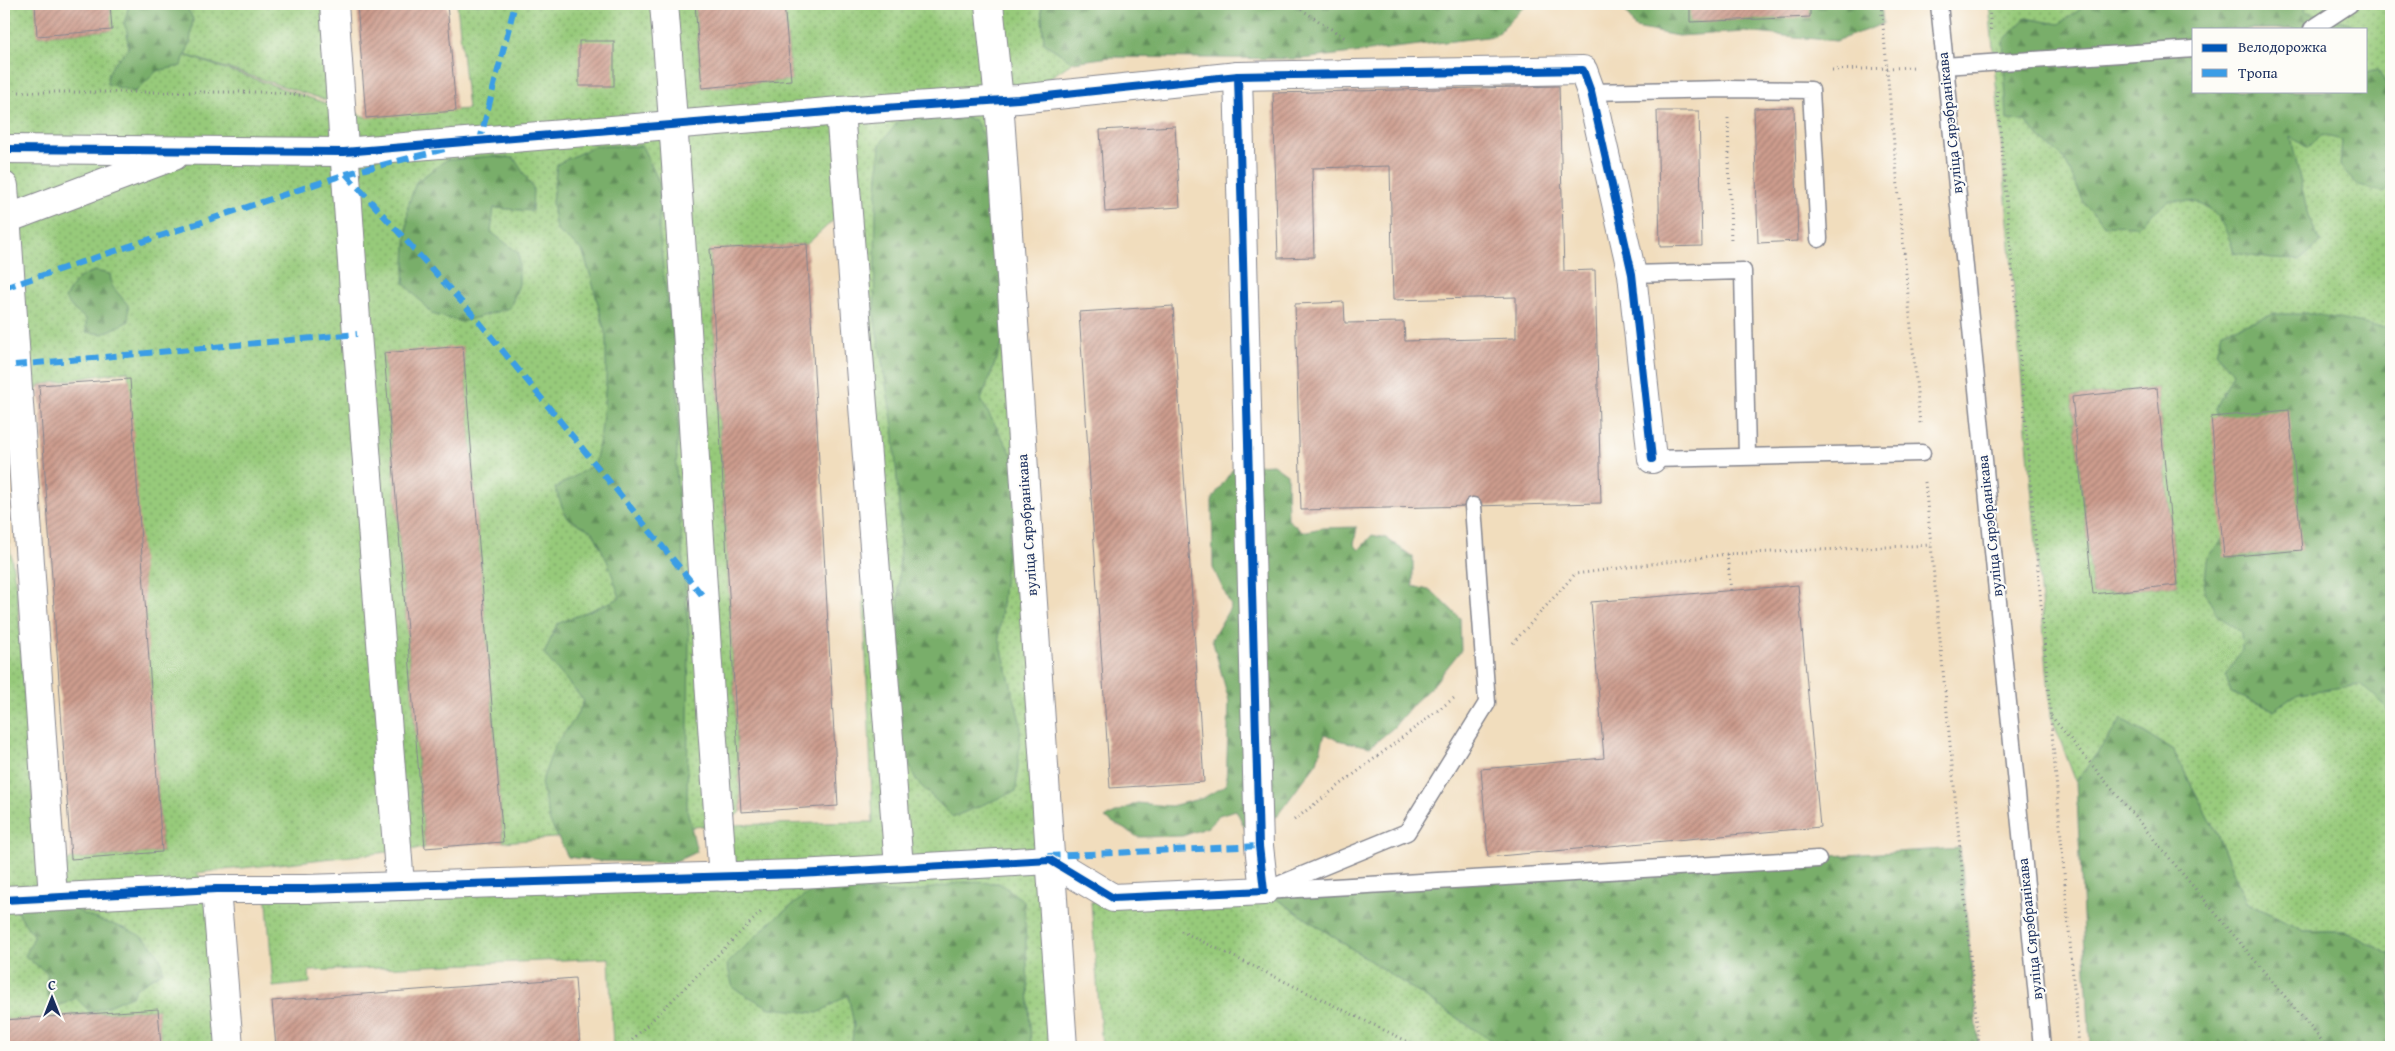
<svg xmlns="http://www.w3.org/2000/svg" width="2395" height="1051" viewBox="0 0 2395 1051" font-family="'Gentium Book Plus',serif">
<defs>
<pattern id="grass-dots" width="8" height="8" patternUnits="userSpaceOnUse" patternTransform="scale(1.25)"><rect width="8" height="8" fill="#97ca7a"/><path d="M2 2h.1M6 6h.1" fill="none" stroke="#7aa467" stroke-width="1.8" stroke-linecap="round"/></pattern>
<pattern id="forest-firs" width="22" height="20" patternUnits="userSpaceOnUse" patternTransform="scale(1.25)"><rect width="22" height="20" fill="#79ae6a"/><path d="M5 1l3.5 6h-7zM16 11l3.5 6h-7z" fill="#628e5a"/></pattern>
<pattern id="building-hatch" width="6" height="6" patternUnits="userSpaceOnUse" patternTransform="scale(1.25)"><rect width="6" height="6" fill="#cd9c8d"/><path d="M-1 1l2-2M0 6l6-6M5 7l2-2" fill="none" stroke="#a68076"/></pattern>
</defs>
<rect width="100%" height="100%" fill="#fdfcf7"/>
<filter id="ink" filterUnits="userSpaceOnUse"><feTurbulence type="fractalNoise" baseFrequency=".02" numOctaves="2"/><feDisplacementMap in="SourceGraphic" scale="10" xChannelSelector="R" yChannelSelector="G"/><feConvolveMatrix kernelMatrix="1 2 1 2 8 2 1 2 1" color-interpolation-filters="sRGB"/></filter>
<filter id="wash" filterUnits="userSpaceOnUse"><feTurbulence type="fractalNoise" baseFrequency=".0096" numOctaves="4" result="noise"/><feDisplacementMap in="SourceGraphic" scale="20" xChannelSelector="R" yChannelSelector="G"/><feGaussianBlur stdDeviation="1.12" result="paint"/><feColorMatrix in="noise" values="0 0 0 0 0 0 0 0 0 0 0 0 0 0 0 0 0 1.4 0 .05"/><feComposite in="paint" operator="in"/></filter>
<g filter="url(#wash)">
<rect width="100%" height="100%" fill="#f1ddbd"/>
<g fill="url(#grass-dots)" stroke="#597c6c" fill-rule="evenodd">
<path d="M4,4H35L38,36L111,30L110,4H334L341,105L164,48L366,117L468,109L457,4H695L702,88L791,80L784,4H1041L1044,42L1073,62L1018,99L999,101L1063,1047H613L609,958L309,971L310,983L273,987L266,889L722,877L718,825L503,842L463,347L384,353L425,848L196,873L216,889L229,1047H161L158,1009L4,1020V512L17,592L39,881L71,859L162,852L128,371L39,385L20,425L17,397L4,398ZM847,208L873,822L720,825L741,812L710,250L807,244Z"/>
<path d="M1989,4H2391V955L2345,931H2304L2246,902L2217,834L2173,750L2122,719L2076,782L2051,716ZM2194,29H2366V91H2194ZM2157,388L2177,585L2093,594L2072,397Z"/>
<path d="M1264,891L1501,1047H1102L1091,902L1113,898Z"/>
</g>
<g fill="url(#forest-firs)" stroke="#4a6e64">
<path d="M129,4H185L193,19L190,43L181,66L157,71L135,92L107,84C107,68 117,60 128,49L127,31L124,24Z"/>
<path d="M1041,4H1527L1495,36L1302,59L1110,57L1073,62L1044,43Z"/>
<path d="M1622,4H1881L1883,24L1836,41L1745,32L1678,36L1635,28Z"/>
<path d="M2085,4H2306L2304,11L2350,23L2352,29H2194V91H2366V72L2378,69L2391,94V186L2383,192L2359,186L2340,166L2342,140L2321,135L2308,148L2291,137L2308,216L2321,243L2300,260L2272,259L2234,253C2229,235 2218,209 2199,203C2190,200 2177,201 2168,201L2137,226L2105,225L2085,205L2064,158L2041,139L2025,121L2007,120L2003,41L2025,18L2059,24L2085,6Z"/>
<path d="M911,106L975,120L1004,172L1013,316L981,400L1024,476L1008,539L999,638L1021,725L1016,791L953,817L917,782L887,715L898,632L900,523L893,425L874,316L876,208L880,144Z"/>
<path d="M595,146H642L660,184L659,230L665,286L675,340L679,411L676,468L689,636L687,809L697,852L671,863L600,861L568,857L550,822L541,783L555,745L574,720L584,701L544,654L557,624L620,598L608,563L593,532L566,517L555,488L595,464L601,433L606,382V336L591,277L582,250L556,230L552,202L557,164Z"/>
<path d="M492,156L514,158L533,188L532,211L494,208L491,232L519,253V284L510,308L461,322L432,314L404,283L408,206L416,182L446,160Z"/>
<path d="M95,271L110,274L112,286L128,305L129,321L103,334L86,332V319L74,310L65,299C73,283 77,276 95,271Z"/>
<path d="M2275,314H2315L2373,326L2391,327V717L2386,707L2361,685L2299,693L2274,710L2231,693L2226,676L2242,650L2241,632L2217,615L2204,591L2207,560L2221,540L2240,527L2216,408L2233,373L2216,352L2222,331Z"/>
<path d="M1273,464L1287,474L1288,519L1302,532L1322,528L1357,527L1354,544L1359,550L1372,535L1386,538L1413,557V586L1432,591L1460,618L1461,650L1434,684L1413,704L1393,728L1370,747L1337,740L1325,734L1317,762L1277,816L1246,830L1236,810L1219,815L1208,827L1183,836L1138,837L1105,818L1137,803L1171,806L1203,798L1226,785L1229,701L1212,639L1231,606L1213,568L1212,499L1235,466Z"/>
<path d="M2122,719L2173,750L2217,834L2246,902L2304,931H2345L2391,955V1047H2090L2076,782Z"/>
<path d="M1960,848L1979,1047H1501L1264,891Z"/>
<path d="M964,882L999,883L1024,901L1031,1047H851L854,1025L848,995L818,1013L770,1008L733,988L727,964L774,919L811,891L840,889L906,893Z"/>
<path d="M9,900C27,902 48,902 66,906C75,908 83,914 91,917C122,929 158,932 163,971L136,988L132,996C117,1001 105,1009 90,1012L76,998L59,1006C45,997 44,989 48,974L25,956L34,937Z"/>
</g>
<g id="blocks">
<g fill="url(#building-hatch)">
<path d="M35,4H110L112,30L37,36Z"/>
<path d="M357,4H447L456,111L366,118Z"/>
<path d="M695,4H784L791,80L702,88Z"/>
<path d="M1690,4H1810V17L1690,22Z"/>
<rect x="579" y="41" width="35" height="45"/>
<path d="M1559,86L1564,271L1595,270L1601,503L1301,510L1295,304L1344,302L1345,323L1404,322L1405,341L1516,338V297L1393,300L1390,166L1312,168L1314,257L1278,258L1273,93Z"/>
<path d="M1794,107L1798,241L1758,243L1754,108Z"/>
<path d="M1657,111H1699L1702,246L1660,247Z"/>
<path d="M1175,126L1180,207L1105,212L1100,130Z"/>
<path d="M807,244L838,806L741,812L710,249Z"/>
<path d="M1173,306L1204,782L1110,788L1079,312Z"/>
<path d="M463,346L503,842L425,848L384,353Z"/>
<path d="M130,379L162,852L71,859L39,385Z"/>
<path d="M2157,388L2177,585L2093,594L2072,397Z"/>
<path d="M2289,410L2302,550L2224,557L2211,417Z"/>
<path d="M1798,585L1820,827L1488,857L1481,769L1604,758L1591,602Z"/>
<path d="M575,978L580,1047H276L272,1001Z"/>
<path d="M158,1009L161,1047H4V1020Z"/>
</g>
</g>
</g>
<g filter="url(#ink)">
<use href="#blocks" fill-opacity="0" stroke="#86868e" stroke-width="1"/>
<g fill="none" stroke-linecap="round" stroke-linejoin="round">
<defs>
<g id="lane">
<path d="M1939,4L2042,1047"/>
<path d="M2312,29L2350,4"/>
<path d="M1944,66L2194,49"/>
<path d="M1591,92L1727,89L1811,90L1819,239"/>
<path d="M1632,274L1743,271L1747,456"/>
<path d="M1652,459L1922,453"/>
<path d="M1276,886L1407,832L1487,703L1473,506"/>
<path d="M1264,891L1818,859"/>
</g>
<g id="street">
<path d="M334,4L357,334L400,885"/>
<path d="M664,4C688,294 700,586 723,877"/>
<path d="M989,4L999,100L1063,1047"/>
<path d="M840,111L899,867"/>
<path d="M4,149L344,152L840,111L1018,99L1238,76L1583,70L1591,92L1632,274L1652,459"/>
<path d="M4,186L53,897"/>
<path d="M4,220L174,156"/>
<path d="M216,889L229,1047"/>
<path d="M4,900L216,889H306L799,874L1050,860L1113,898L1264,891L1259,846L1238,76"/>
</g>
</defs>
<use href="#lane" stroke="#86868e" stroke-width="19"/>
<use href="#street" stroke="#86868e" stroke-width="30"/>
<g stroke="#86868e" stroke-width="3" stroke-dasharray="1 4" stroke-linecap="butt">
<path d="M1293,4L1345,38"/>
<path d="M1881,4L1920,424"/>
<path d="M1989,4L1991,33"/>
<path d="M1832,70L1916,67"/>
<path d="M1997,91L2079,1047"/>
<path d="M4,92H273L307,96"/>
<path d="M1728,118L1731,242"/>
<path d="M1925,482L1979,1047"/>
<path d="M1727,554L1731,591"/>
<path d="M1513,643L1575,574L1727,554L1931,545"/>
<path d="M2051,716L2327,1047"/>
<path d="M1294,820L1454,698"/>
<path d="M1181,931L1419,1047"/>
<path d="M625,1047L763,910"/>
</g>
<use href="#lane" stroke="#fff" stroke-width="16"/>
<use href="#street" stroke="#fff" stroke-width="28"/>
<g stroke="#3b9de6" stroke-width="6" stroke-dasharray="12 6" stroke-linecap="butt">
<path d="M476,141L480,140L515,4"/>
<path d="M346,174L476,318L702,595"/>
<path d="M4,288L346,174L445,149"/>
<path d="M15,365L357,334"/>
<path d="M1050,857L1049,856L1259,846"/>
</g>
<defs>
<g id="cycleway">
<path d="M4,149L344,152L840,111L1018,99L1238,76L1583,70L1591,92L1632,274L1652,459"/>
<path d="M4,900L216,889H306L799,874L1050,860L1113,898L1264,891L1259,846L1238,76"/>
</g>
</defs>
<use href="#cycleway" stroke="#fdfcf7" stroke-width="11"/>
<use href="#cycleway" stroke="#0057b8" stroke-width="8"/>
</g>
</g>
<g text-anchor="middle" stroke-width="4" stroke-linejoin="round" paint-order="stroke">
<g font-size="15" fill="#1b2f5e" stroke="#fdfcf7">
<text transform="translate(1950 123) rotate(-96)" y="5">вуліца Сярэбранікава</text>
<text transform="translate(1027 525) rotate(-94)" y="5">вуліца Сярэбранікава</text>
<text transform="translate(1990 526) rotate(-96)" y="5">вуліца Сярэбранікава</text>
<text transform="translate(2030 929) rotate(-96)" y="5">вуліца Сярэбранікава</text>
</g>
</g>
<rect width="2395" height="1051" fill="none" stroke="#fdfcf7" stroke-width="20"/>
<rect x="2192" y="28" width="175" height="65" fill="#fdfcf7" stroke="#a3aaba"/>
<rect x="2202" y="44" width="25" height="8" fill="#0057b8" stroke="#a3aaba"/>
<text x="2238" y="52" font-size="15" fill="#1b2f5e">Велодорожка</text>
<rect x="2202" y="69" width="25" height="8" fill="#3b9de6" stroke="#a3aaba"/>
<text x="2238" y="78" font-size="15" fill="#1b2f5e">Тропа</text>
<g transform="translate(52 998)" stroke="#fdfcf7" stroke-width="4" paint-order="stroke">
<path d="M0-4L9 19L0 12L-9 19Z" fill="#1b2f5e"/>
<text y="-8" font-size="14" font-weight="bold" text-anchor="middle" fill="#1b2f5e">С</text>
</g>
</svg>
